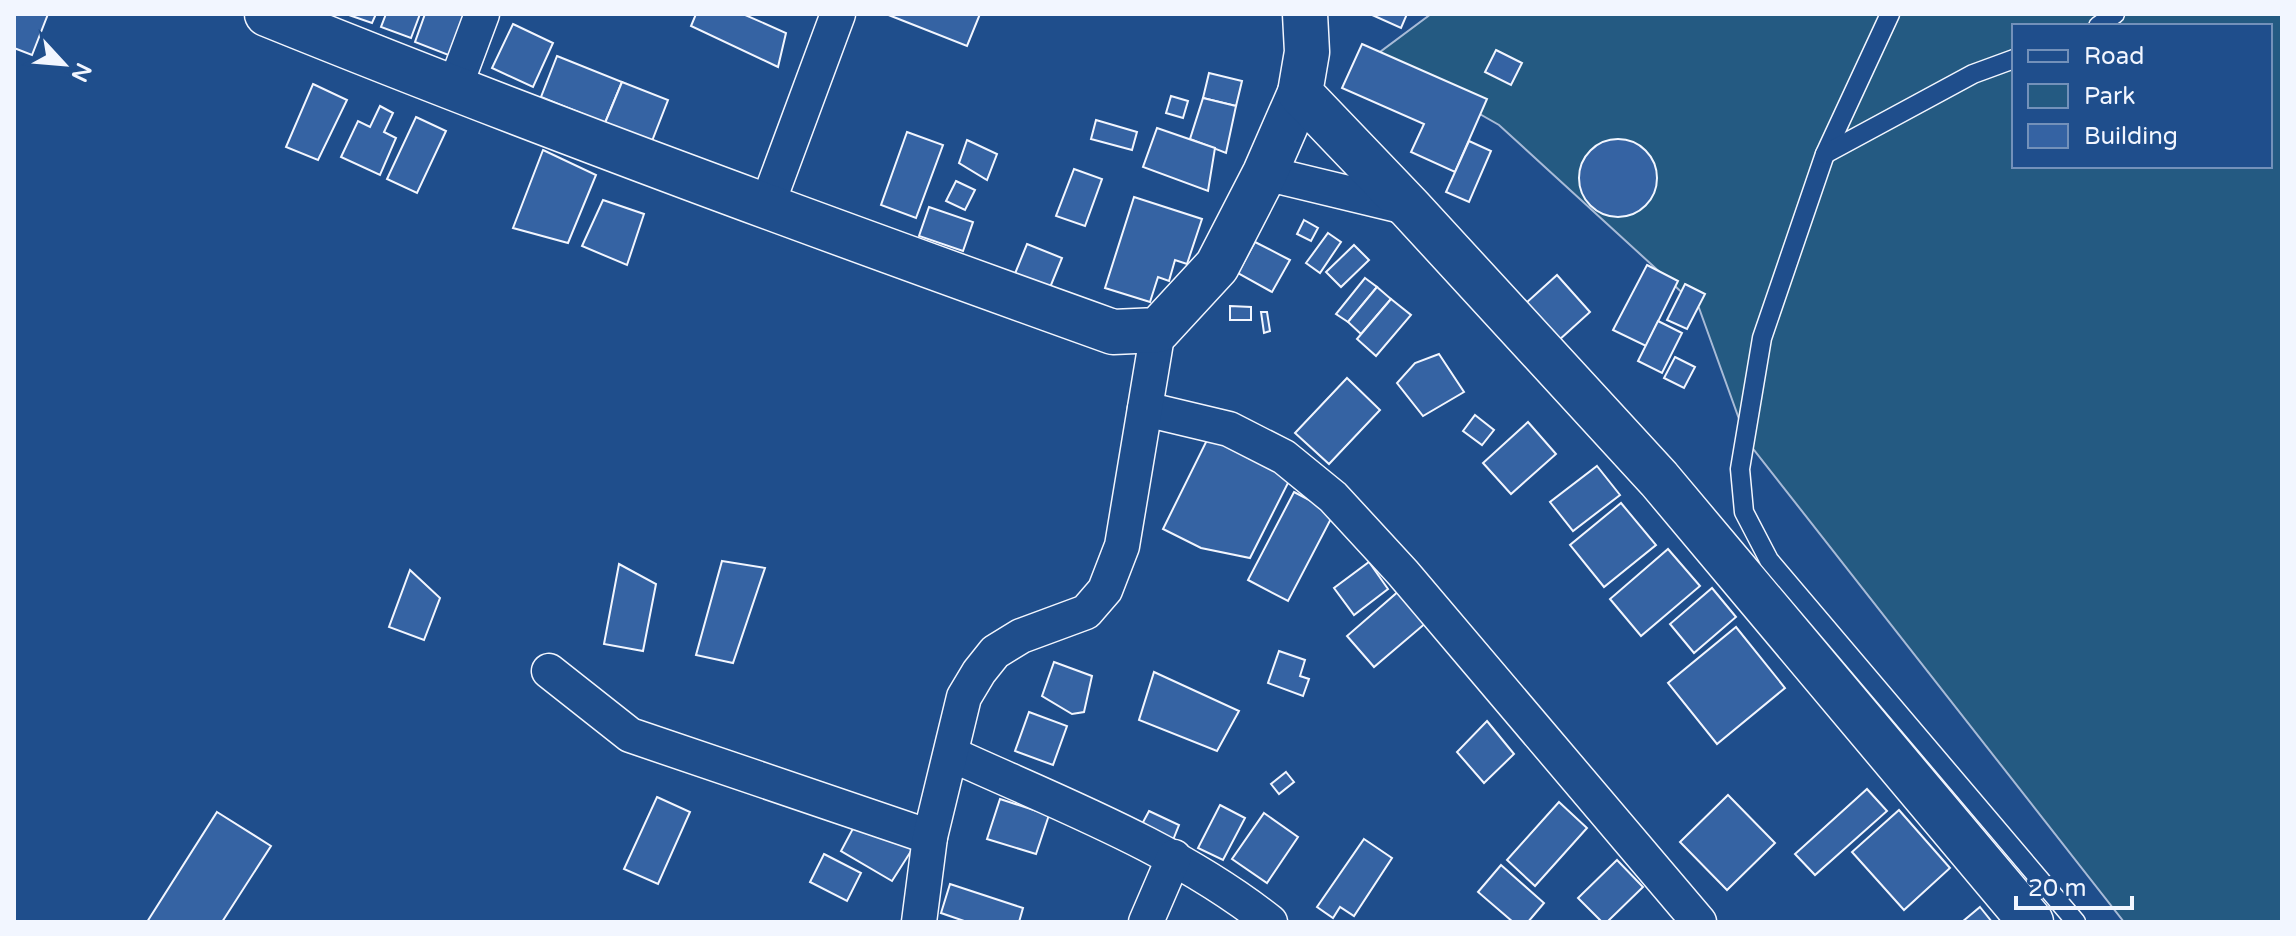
<svg xmlns="http://www.w3.org/2000/svg" width="2296" height="936" viewBox="0 0 2296 936" font-family="'Varela Round',sans-serif">
<rect width="100%" height="100%" fill="#1f4e8c"/>
<path fill="#245a82" stroke="#a8bbd7" stroke-width="2" fill-rule="evenodd" d="M1431,14H2282V922H2124L1747,441L1699,308L1499,125L1376,55ZM2014,26H2270V166H2014Z"/>
<g fill="#3563a3" stroke="#f2f6ff" stroke-width="2">
<path d="M14,14H48L32,55L14,48Z"/>
<path d="M346,14H376L372,23Z"/>
<path d="M386,14H420L411,38L381,27Z"/>
<path d="M425,14H465L456,58L415,42Z"/>
<path d="M696,14H743L786,33L778,67L691,26Z"/>
<path d="M886,14H980L967,46Z"/>
<path d="M1370,14H1407L1401,28Z"/>
<path d="M513,24L553,43L533,87L492,68Z"/>
<path d="M1362,44L1487,99L1455,172L1411,152L1424,124L1342,88Z"/>
<path d="M1496,50L1522,63L1511,85L1485,72Z"/>
<path d="M557,56L622,82L605,123L541,97Z"/>
<path d="M1209,73L1242,81L1236,106L1203,98Z"/>
<path d="M622,82L668,100L652,141L605,123Z"/>
<path d="M313,84L347,100L318,160L286,147Z"/>
<path d="M1171,96L1188,101L1183,118L1166,113Z"/>
<path d="M1203,98L1236,106L1226,153L1190,139Z"/>
<path d="M380,106L393,113L384,132L396,138L380,175L341,157L358,121L370,127Z"/>
<path d="M416,117L446,131L417,193L387,179Z"/>
<path d="M1096,120L1137,132L1132,150L1091,139Z"/>
<path d="M1157,128L1215,148L1208,191L1143,167Z"/>
<path d="M907,132L943,145L916,218L881,205Z"/>
<circle cx="1618" cy="178" r="39"/>
<path d="M967,140L997,154L987,180L959,163Z"/>
<path d="M1469,141L1491,151L1469,202L1446,192Z"/>
<path d="M543,150L596,175L568,243L513,228Z"/>
<path d="M1074,169L1102,179L1085,226L1056,216Z"/>
<path d="M956,181L975,190L965,210L946,201Z"/>
<path d="M1134,197L1202,219L1187,264L1175,260L1169,281L1158,277L1150,302L1105,288Z"/>
<path d="M603,200L644,214L627,265L582,246Z"/>
<path d="M929,207L973,222L963,251L919,236Z"/>
<path d="M1304,220L1318,228L1311,241L1297,234Z"/>
<path d="M1328,233L1341,242L1320,273L1306,263Z"/>
<path d="M1255,242L1290,260L1272,292L1238,273Z"/>
<path d="M1027,244L1062,258L1049,290L1014,276Z"/>
<path d="M1354,245L1369,260L1341,287L1326,272Z"/>
<path d="M1647,265L1678,281L1646,346L1613,330Z"/>
<path d="M1557,275L1590,312L1559,340L1526,303Z"/>
<path d="M1365,278L1377,287L1348,322L1336,314Z"/>
<path d="M1685,284L1705,294L1687,329L1667,320Z"/>
<path d="M1377,287L1391,299L1361,334L1348,322Z"/>
<path d="M1391,299L1411,315L1376,356L1357,339Z"/>
<path d="M1230,306L1251,307V320H1230Z"/>
<path d="M1261,312H1267L1270,331L1264,333Z"/>
<path d="M1658,321L1682,333L1662,373L1638,361Z"/>
<path d="M1439,354L1464,392L1423,416L1397,383L1415,363Z"/>
<path d="M1675,357L1695,367L1684,388L1664,378Z"/>
<path d="M1347,378L1380,410L1329,464L1295,433Z"/>
<path d="M1475,415L1494,430L1482,445L1463,431Z"/>
<path d="M1528,422L1556,454L1511,494L1483,463Z"/>
<path d="M1209,436L1291,477L1250,558L1201,548L1163,529Z"/>
<path d="M1597,466L1620,495L1573,531L1550,502Z"/>
<path d="M1294,492L1334,513L1288,601L1248,580Z"/>
<path d="M1621,503L1656,545L1604,587L1570,545Z"/>
<path d="M1668,549L1700,586L1641,636L1610,599Z"/>
<path d="M722,561L765,568L733,663L696,655Z"/>
<path d="M1369,562L1388,589L1354,615L1334,588Z"/>
<path d="M619,564L656,584L643,651L604,644Z"/>
<path d="M410,570L440,598L424,640L389,627Z"/>
<path d="M1712,588L1736,617L1694,653L1670,624Z"/>
<path d="M1400,590L1427,622L1374,667L1347,636Z"/>
<path d="M1736,627L1785,688L1717,744L1668,683Z"/>
<path d="M1279,651L1305,660L1300,676L1309,679L1303,696L1268,683Z"/>
<path d="M1054,662L1092,676L1084,712L1072,714L1042,696Z"/>
<path d="M1154,672L1239,711L1217,751L1139,720Z"/>
<path d="M1029,712L1067,726L1053,765L1015,751Z"/>
<path d="M1487,721L1514,754L1484,783L1457,752Z"/>
<path d="M1286,772L1294,782L1279,794L1271,784Z"/>
<path d="M1867,789L1887,811L1815,875L1795,854Z"/>
<path d="M1728,795L1775,843L1727,890L1680,842Z"/>
<path d="M657,797L690,812L658,884L624,869Z"/>
<path d="M1000,799L1049,815L1036,854L987,839Z"/>
<path d="M1559,802L1587,828L1535,886L1507,860Z"/>
<path d="M1220,805L1245,818L1223,860L1198,848Z"/>
<path d="M1899,810L1950,868L1904,910L1852,852Z"/>
<path d="M1149,811L1179,825L1173,840L1141,826Z"/>
<path d="M217,812L271,846L222,922H147Z"/>
<path d="M1264,813L1298,837L1267,883L1232,859Z"/>
<path d="M857,821L913,848L892,881L841,851Z"/>
<path d="M1364,839L1392,858L1354,916L1340,907L1333,918L1317,907Z"/>
<path d="M824,854L861,873L847,901L810,882Z"/>
<path d="M1617,860L1643,887L1607,922H1602L1578,898Z"/>
<path d="M1501,865L1544,903L1528,922H1513L1478,892Z"/>
<path d="M950,884L1023,908L1019,922H967L941,913Z"/>
<path d="M1980,907L1992,922H1962Z"/>
</g>
<g fill="none" stroke-linecap="round" stroke-linejoin="round">
<defs>
<g id="lane">
<path d="M1890,14L1825,154L1762,338L1740,469L1744,512L1769,560L2076,922"/>
<path d="M2098,26L2115,14"/>
<path d="M1825,154L1973,74L2014,59"/>
</g>
<g id="street">
<path d="M454,89L482,14"/>
<path d="M1265,173L1410,208"/>
<path d="M766,208L838,14"/>
<path d="M1145,409L1229,429L1284,457L1333,497L1403,573L1699,922"/>
<path d="M549,671L630,735L930,837"/>
<path d="M951,754C1060,804 1175,847 1270,922"/>
<path d="M919,922L930,837L964,697L979,672L995,652L1021,636L1086,612L1105,590L1122,546L1158,330"/>
<path d="M1146,922L1174,857"/>
</g>
<g id="secondary">
<path d="M267,14C546,127 829,230 1113,332L1158,330L1217,266L1265,173L1300,93"/>
<path d="M1305,14L1307,52L1300,93L1410,208L1659,479L2031,922"/>
</g>
</defs>
<use href="#lane" stroke="#f2f6ff" stroke-width="21"/>
<use href="#street" stroke="#f2f6ff" stroke-width="37"/>
<use href="#secondary" stroke="#f2f6ff" stroke-width="47"/>
<use href="#lane" stroke="#1f4e8c" stroke-width="18"/>
<use href="#street" stroke="#1f4e8c" stroke-width="34"/>
<use href="#secondary" stroke="#1f4e8c" stroke-width="44"/>
</g>
<rect width="2296" height="936" fill="none" stroke="#f2f6ff" stroke-width="32"/>
<rect x="2012" y="24" width="260" height="144" fill="#1f4e8c" stroke="#7391ba" stroke-width="2"/>
<rect x="2028" y="50" width="40" height="12" fill="#1f4e8c" stroke="#7391ba" stroke-width="2"/>
<text x="2084" y="64" font-size="24" fill="#f2f6ff">Road</text>
<rect x="2028" y="84" width="40" height="24" fill="#245a82" stroke="#7391ba" stroke-width="2"/>
<text x="2084" y="104" font-size="24" fill="#f2f6ff">Park</text>
<rect x="2028" y="124" width="40" height="24" fill="#3563a3" stroke="#7391ba" stroke-width="2"/>
<text x="2084" y="144" font-size="24" fill="#f2f6ff">Building</text>
<g transform="translate(64 64) rotate(116)" stroke="#1f4e8c" stroke-width="6" paint-order="stroke">
<path d="M0-6L14 30L0 20L-14 30Z" fill="#f2f6ff"/>
<text y="-12" font-size="22" font-weight="bold" text-anchor="middle" fill="#f2f6ff">N</text>
</g>
<path d="M2016 896v12h116v-12" fill="none" stroke="#f2f6ff" stroke-width="4"/>
<text x="2028" y="896" font-size="24" fill="#f2f6ff" stroke="#1f4e8c" stroke-width="6" paint-order="stroke">20 m</text>
</svg>
